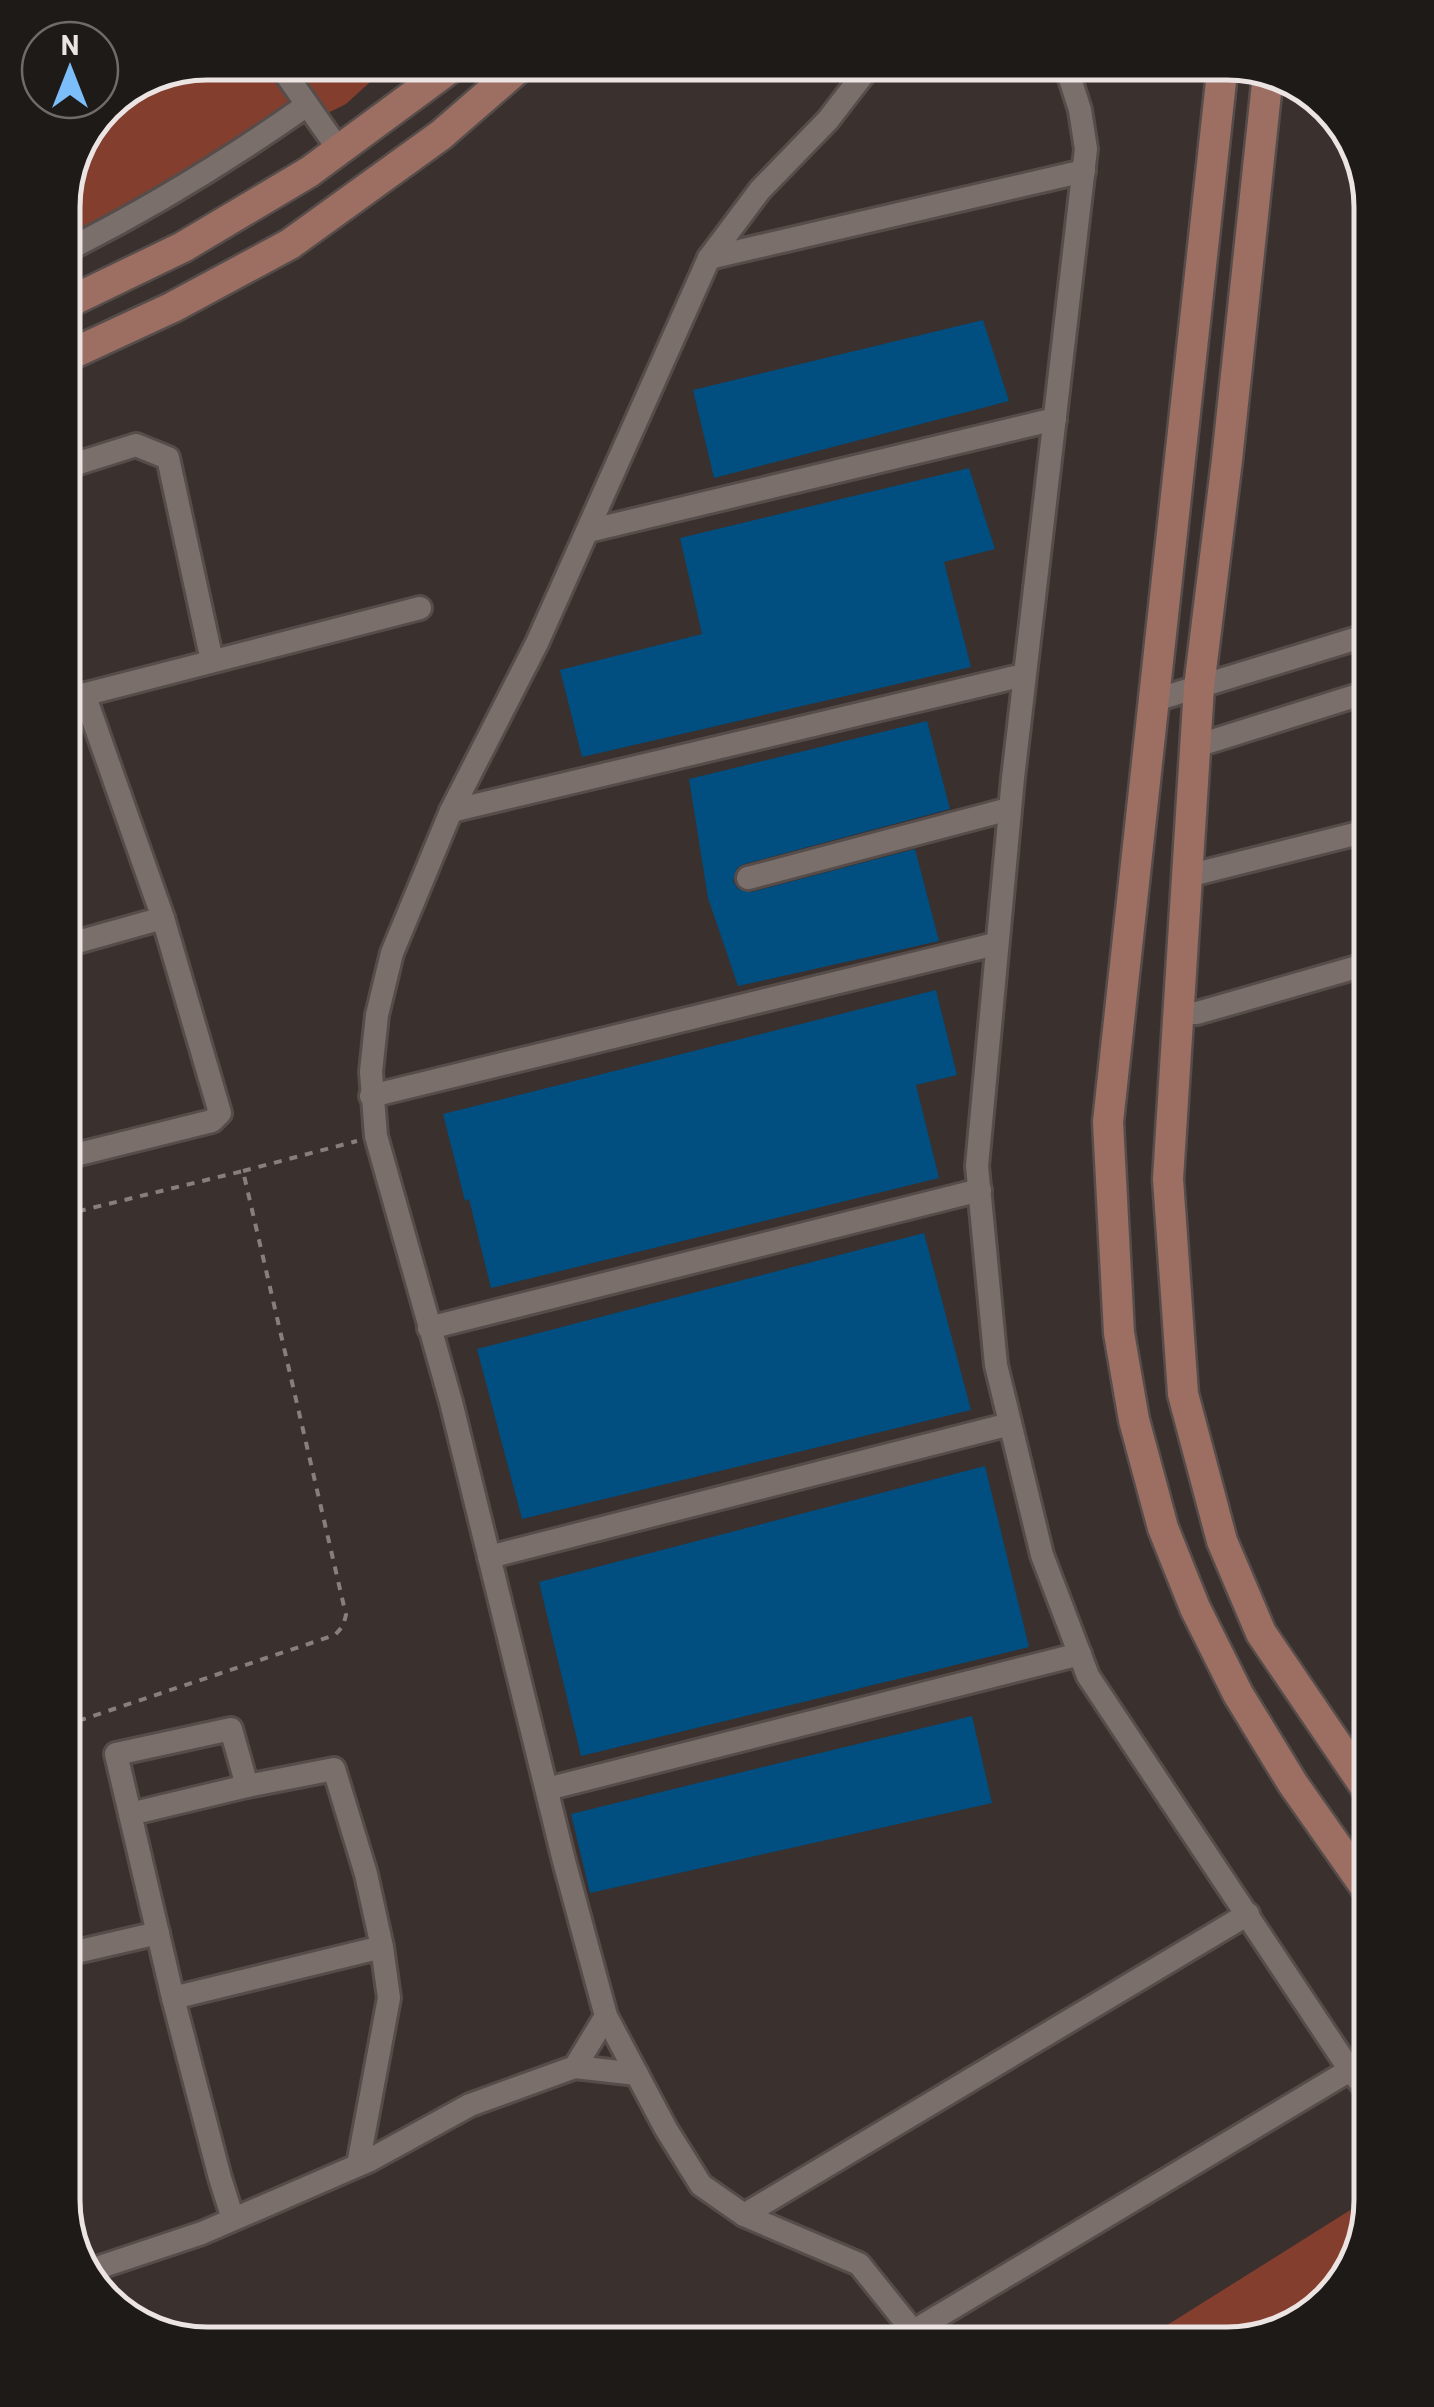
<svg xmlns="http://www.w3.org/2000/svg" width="1434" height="2407" viewBox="0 0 1434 2407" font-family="Barlow,sans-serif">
<rect width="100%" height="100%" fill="#3a302e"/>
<g fill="#843e2d">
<path d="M207,63H391L346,104L63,245V198L105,105Z"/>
<path d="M1371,2197L1347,2280L1290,2330L1227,2344H1137Z"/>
</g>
<g fill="#014e80">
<path d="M983,320L1009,401L714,478L693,390Z"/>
<path d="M969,468L995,549L944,562L971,667L582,757L560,670L702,634L680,538Z"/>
<path d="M927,721L950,809L744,864L737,868L733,881L738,889L752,892L915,849L939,941L738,986L708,898L689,779Z"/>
<path d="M936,990L957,1075L916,1085L939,1178L491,1288L469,1199L465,1201L443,1114Z"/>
<path d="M924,1233L971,1410L522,1519L477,1349Z"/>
<path d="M985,1466L1029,1647L581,1756L539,1582Z"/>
<path d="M972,1716L992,1803L590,1893L571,1814Z"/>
</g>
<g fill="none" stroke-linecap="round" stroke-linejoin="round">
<defs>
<g id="street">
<path d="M278,63L339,150"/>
<path d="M872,63L828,120L760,190L709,258L537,643L451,811L392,953L377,1015L371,1072L376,1136L451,1402L564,1861L606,2016L666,2129L701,2185L744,2215L859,2264L912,2330"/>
<path d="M1065,63L1080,110L1086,149L1013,778L977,1166L996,1365L1042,1555L1088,1676L1350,2070L1371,2095"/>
<path d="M63,252C149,209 229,160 307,105"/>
<path d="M709,258L1084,171"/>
<path d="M63,468L136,445L168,458L212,661"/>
<path d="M588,531L1055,419"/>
<path d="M63,700L420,608"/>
<path d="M1152,701L1371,634"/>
<path d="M1196,746L1371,691"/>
<path d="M451,811L1024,675"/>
<path d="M1187,876L1371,830"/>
<path d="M748,878L1009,809"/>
<path d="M63,946L163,918"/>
<path d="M1178,1013H1197L1371,963"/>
<path d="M371,1096L995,944"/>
<path d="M63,1158L212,1121L220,1113L163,918L84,694"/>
<path d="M429,1328L980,1190"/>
<path d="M489,1557L1010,1424"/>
<path d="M547,1789L1080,1654"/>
<path d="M130,1814L247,1786"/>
<path d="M63,1955L158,1933"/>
<path d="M173,1998L220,2178L233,2219"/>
<path d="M575,2067L637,2074"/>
<path d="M358,2165L389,1998L382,1947L173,1998L116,1754L231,1729L247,1786L334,1769L366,1874L382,1947"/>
<path d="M744,2215L1248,1914"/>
<path d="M85,2272L202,2233L368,2161L470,2105L575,2067L606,2016"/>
<path d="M490,2341L492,2344"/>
<path d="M892,2344L1350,2070"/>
</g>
<g id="secondary">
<path d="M1223,63L1108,1122L1119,1333L1134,1420L1163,1528L1195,1608L1238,1694L1293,1784L1371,1895"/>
<path d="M1268,74L1227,460L1199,687L1168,1179L1183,1394L1222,1541L1261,1633L1371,1795"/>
<path d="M63,305L183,247L309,172L457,63"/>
<path d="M63,358L173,307L290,244L441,135L524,63"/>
</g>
</defs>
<use href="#street" stroke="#564d4b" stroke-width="28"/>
<use href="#secondary" stroke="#564d4b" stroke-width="35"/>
<g stroke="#877e7d" stroke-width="4" stroke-dasharray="8 8" stroke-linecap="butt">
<path d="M243,1171L357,1141"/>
<path d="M63,1726L335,1635L343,1626L346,1615L243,1171L63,1215"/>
</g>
<use href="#street" stroke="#7a6f6b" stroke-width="22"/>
<use href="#secondary" stroke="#9d6e62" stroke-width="30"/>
</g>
<path d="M0 0H1434V2407H0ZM207 80H1227A127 127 0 0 1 1354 207V2200A127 127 0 0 1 1227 2327H207A127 127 0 0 1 80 2200V207A127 127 0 0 1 207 80Z" fill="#1e1a18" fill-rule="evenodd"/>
<path fill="none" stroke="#ebe4e3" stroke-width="5" d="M207 80H1227A127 127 0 0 1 1354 207V2200A127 127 0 0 1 1227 2327H207A127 127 0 0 1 80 2200V207A127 127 0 0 1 207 80Z"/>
<g transform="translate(70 70)"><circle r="48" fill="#1e1a18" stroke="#706b69" stroke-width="2.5"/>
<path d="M0-8L18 38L0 25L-18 38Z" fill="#7cbef9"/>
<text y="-15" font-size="28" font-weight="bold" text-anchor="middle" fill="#ebe4e3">N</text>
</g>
</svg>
